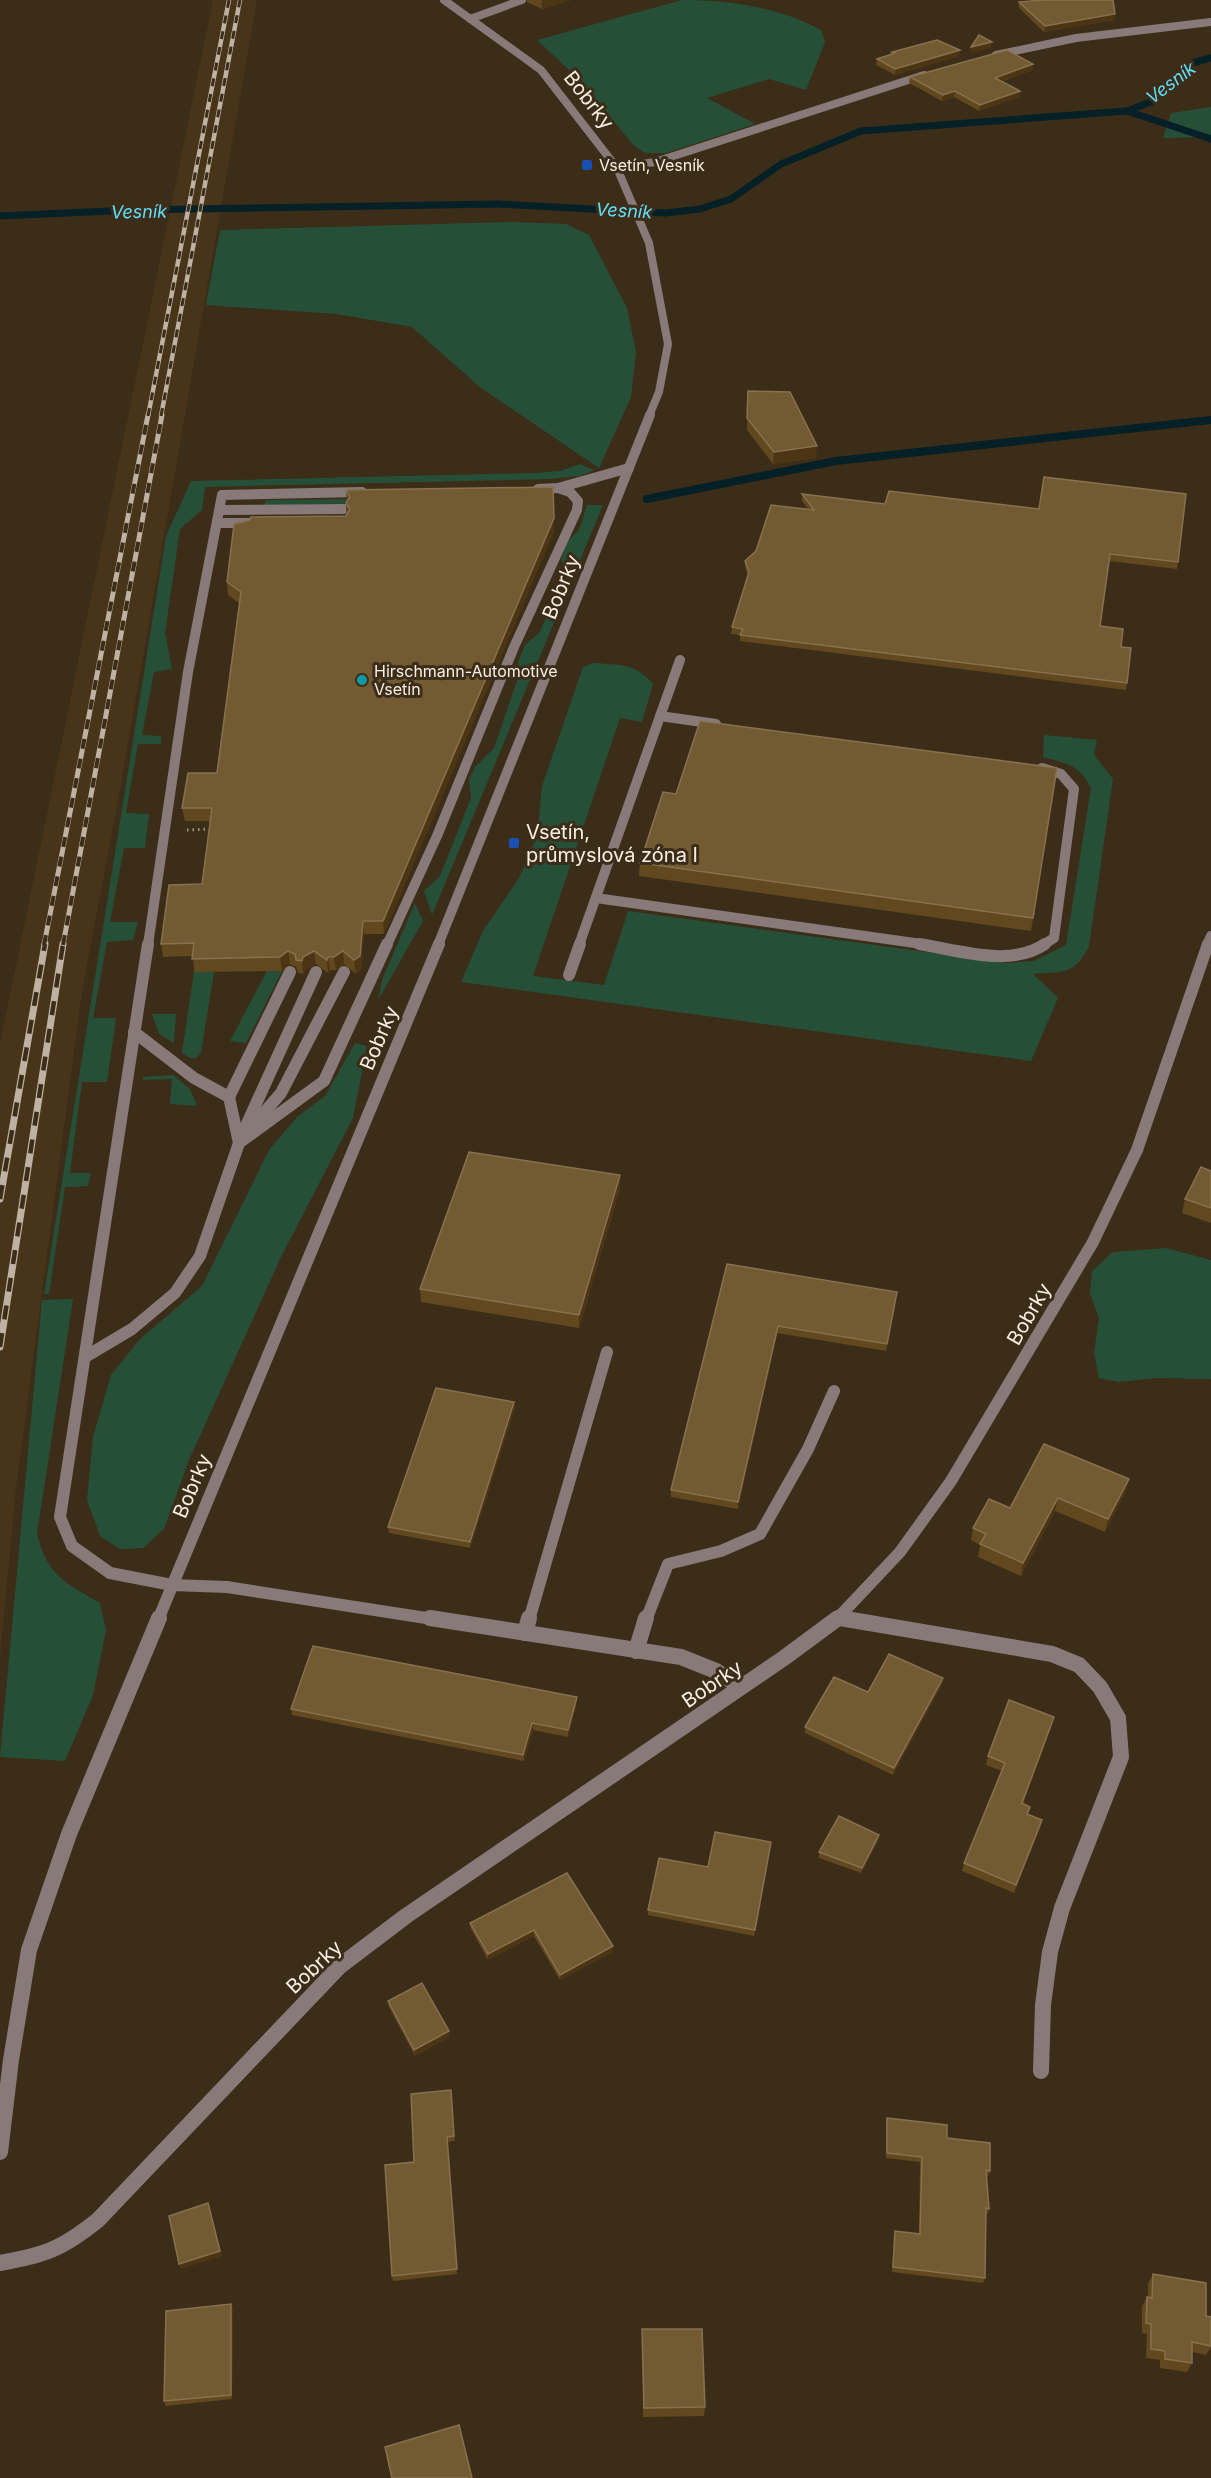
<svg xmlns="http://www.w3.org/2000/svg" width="1211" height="2478" viewBox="0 0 1211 2478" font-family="Inter,sans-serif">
<rect width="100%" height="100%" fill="#3c2d19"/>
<path fill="#473419" d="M213,0H257L118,801L82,992L16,1488L0,1658V1044Z"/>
<g fill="#264f38">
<path d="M682,0C729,0 779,7 821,30L825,42L806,90L769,79L707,98L755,124L666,153H645L633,145L581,81L537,40Z"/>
<path d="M1211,107V137L1163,138L1171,113Z"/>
<path d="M511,222L566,224L589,235L627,308L636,352L631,397L599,468L481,388L412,327L337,314L206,305L220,230Z"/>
<path d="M580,464L594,470L580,476L550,479L205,487L202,510L180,529L165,633L172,669L154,672L142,735L161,736V744H138L126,813L149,814L145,848H124L110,922H138L133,940L107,942L93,1018H116L107,1082H82L70,1173H91L88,1186L65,1187L49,1294H44L166,536L191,481L535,473L560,471Z"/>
<path d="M553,497V500L264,505L266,500Z"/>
<path d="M587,505H603L432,915L424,891L440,876L471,798L469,780L475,767L494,748L519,675L518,662L525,645L540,632L565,567L561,560L567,542L579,530Z"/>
<path d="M594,663C619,665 636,663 653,684L642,722L620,718L533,976L604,985L628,911L1006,963L1034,961L1066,945L1091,788C1079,764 1067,764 1043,757L1044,735L1097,740L1094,755L1113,779L1089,946C1074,976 1064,971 1033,974L1058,998L1031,1061L461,982L483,931L519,878L537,837L542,786L583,667Z"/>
<path d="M415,903L423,921L378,1000L382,980Z"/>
<path d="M267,971H282L246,1043L230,1041Z"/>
<path d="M194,972H214L201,1053L196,1058H190L182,1053Z"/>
<path d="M152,1014H176L174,1043L159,1034Z"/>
<path d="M355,1043L367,1046L353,1118L281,1257L189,1460L164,1529L143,1548L120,1549L100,1536L87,1500L93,1437L111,1375L140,1339L202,1286L269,1150L297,1117L325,1096Z"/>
<path d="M173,1075L190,1089L197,1106L170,1104L172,1079L143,1080V1077Z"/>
<path d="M1166,1248L1211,1260V1379L1156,1378L1118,1382L1099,1378L1094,1353L1099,1318L1090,1293L1092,1271L1113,1252Z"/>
<path d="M73,1299L37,1534C48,1576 64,1582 100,1603L106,1630L93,1695L65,1761L0,1757L42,1300Z"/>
</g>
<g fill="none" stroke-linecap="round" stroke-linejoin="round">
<g stroke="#052026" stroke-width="7">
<path d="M1127,111L1211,139"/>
<path d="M0,216L131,210L498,204L666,213L700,209L731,199L781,164L861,131L1127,111L1153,101L1192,63L1211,58"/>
</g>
<path stroke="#052026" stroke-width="8" d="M647,499L836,461L1211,420"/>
<path stroke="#a19585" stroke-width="3" stroke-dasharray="1.5 4" stroke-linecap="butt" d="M187,830L212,829"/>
<g stroke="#887a78" stroke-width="10">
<path d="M538,489L558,488L629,468"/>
<path d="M220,510L344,509"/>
<path d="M217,523H252"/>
<path d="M660,716L716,724"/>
<path d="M1042,768L1061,774L1074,789L1054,938L1043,945"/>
<path d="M596,898L929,945"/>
<path d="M148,945L188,672L222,495L362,492"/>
<path d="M387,945L437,836L514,647L577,510L578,501L570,492L558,488"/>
<path d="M579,945L680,660"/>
</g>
<g stroke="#887a78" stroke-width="12">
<path d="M148,944L60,1517L72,1546L110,1573L172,1585"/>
<path d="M919,944C958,950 1010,968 1045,944"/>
<path d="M569,975L580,944"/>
<path d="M229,1097L290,972"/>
<path d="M245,1128L316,972"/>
<path d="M251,1128L281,1093L344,972"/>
<path d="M239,1143L324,1081L387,944"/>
<path d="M85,1357L132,1329L175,1293L200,1256L239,1143L229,1097L194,1078L134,1032"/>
<path d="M529,1620L607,1352"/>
<path d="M646,1620L668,1564L721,1551L760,1534L808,1449L834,1391"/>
</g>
<g stroke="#887a78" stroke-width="16">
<path d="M525,1633L529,1618"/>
<path d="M636,1651L646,1618"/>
</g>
<g stroke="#887a78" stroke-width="8">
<path d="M470,19L522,0"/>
<path d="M996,55L1076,38L1211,22"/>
<path d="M617,168L655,162L924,75"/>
</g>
<path stroke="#887a78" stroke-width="10" d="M1207,945L1211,936"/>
<g stroke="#887a78" stroke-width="12">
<path d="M172,1585L227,1587L439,1620"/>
<path d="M838,1618L848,1620"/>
<path d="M836,1620L900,1552L951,1481L1093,1242L1137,1150L1208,944"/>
</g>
<g stroke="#887a78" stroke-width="16">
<path d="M430,1618L681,1657L716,1671L741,1687"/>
<path d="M840,1618L1052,1654L1079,1665L1100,1687L1118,1718L1121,1757L1062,1908L1050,1952L1043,2005L1041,2071"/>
<path d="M0,2263C45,2255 62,2249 98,2220L340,1966L406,1916L784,1658L838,1618"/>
</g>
<path stroke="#887a78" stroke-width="8" d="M444,0L541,70L617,168L649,243L668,344L659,392L649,416"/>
<path stroke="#887a78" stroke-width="10" d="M438,945L650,415"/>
<path stroke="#887a78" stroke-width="12" d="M158,1620L439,944"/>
<path stroke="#887a78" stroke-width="16" d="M0,2152L11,2060L29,1950L69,1834L159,1618"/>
<defs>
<g id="rail-far2">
<path d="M148,416L229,0"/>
<path d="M161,416L240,0"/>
</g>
<g id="rail-far1">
<path d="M44,945L148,415"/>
<path d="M63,945L162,415"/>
</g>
<g id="rail">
<path d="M0,1199L45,944"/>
<path d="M0,1347L63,944"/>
</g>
</defs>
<use href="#rail-far2" stroke="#beb2a4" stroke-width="4.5"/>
<use href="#rail-far1" stroke="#beb2a4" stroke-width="5"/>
<use href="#rail" stroke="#beb2a4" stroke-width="7"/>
<use href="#rail-far2" stroke="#3c2d19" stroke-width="3" stroke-dasharray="8" stroke-linecap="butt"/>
<use href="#rail-far1" stroke="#3c2d19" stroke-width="4" stroke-dasharray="10" stroke-linecap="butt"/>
<use href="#rail" stroke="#3c2d19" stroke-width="4.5" stroke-dasharray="14" stroke-linecap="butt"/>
</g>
<g fill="#61481e">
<path d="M527,0H571L542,9L527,2Z"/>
<path d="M1019,2L1115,14L1114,20L1044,32L1019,8Z"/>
<path d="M892,52L959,56L895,75L876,65L877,59L892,54Z"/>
<path d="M1033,64L1032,70L1001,82L1020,91L1019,97L979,111L954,97L942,101L909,83L910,77Z"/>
<path d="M748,391L816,458L773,464L747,430Z"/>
<path d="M346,490L554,531L384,934H364L361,969L356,974L344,964L336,970H330L328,973L316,964L305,970L303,974L298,973L296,967L290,964L282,971L194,972L193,956L163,957L161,944L202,884L210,821H185L182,808L217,773L239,603L228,595L227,582L346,516V503L347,501Z"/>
<path d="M802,494L1178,562L1177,569L1109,561L1100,626L1121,647L1127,683L1126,690L740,641V635L731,634L732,627L748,576L745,567V561L808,509L802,501Z"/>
<path d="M1057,768L1031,931L639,876L640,863L676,794Z"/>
<path d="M1211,1171V1223L1182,1213L1185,1199Z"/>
<path d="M620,1189L579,1328L421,1302L420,1289Z"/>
<path d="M727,1264L897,1292L886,1351L777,1333L738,1509L671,1497V1490Z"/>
<path d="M514,1402L515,1408L470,1548L389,1533L388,1527Z"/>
<path d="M1044,1444L1126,1491L1105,1532L1055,1511L1021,1576L978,1557L980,1545L971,1540L973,1528L1010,1508Z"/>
<path d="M942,1684L893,1775L805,1733V1727L868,1692Z"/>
<path d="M577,1703L568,1737L533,1730L524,1761L292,1715L291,1709Z"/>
<path d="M1052,1725L1023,1804L1028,1814L1042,1820L1040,1828L1014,1893L962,1871L964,1863L1002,1771L986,1765L988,1756Z"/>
<path d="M878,1841L861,1873L819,1858V1852Z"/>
<path d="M771,1842L754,1936L648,1915V1910L708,1867Z"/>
<path d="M567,1873L613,1952L560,1980L534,1936L488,1960L471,1929L470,1923Z"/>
<path d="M388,2001L449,2037L415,2056L389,2007Z"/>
<path d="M451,2090L455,2141L447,2142L457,2274L393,2281L392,2276L414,2162Z"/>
<path d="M887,2118L947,2138L990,2171L988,2176H986L989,2209L987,2214H986L985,2278L983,2283L892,2272L894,2236L895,2231L919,2234L920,2162L886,2158V2124Z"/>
<path d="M1153,2274L1206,2316L1211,2317V2347L1206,2355L1192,2352V2363L1187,2372L1160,2368V2360L1146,2358L1147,2334L1142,2333V2306L1147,2297H1148V2284Z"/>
<path d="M231,2304L233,2309L232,2399L166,2406L164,2401Z"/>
<path d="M642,2329L705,2407L704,2416L643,2417Z"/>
</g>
<g fill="#4c3513">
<path d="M542,0H571L542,9Z"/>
<path d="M1115,14L1114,20L1044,32L1045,26Z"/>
<path d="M992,42L991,48L970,53L971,47Z"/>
<path d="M960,50L959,56L895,75V69Z"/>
<path d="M1033,64L1032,70L994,84L995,78Z"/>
<path d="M955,91L954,97L942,101L943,95Z"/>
<path d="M1020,91L1019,97L979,111L980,105Z"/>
<path d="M817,446L816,458L773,464L774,452Z"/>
<path d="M553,487L554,531L384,934L383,921Z"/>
<path d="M363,921L364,934L361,969L356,974L354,960Z"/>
<path d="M288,951L290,964L282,971L280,957Z"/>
<path d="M314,951L316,964L305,970L303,974L302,961L303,957Z"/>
<path d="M343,951L344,964L336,970L334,957Z"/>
<path d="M328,957L330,970L328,973L327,960Z"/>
<path d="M620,1175V1189L579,1328V1315Z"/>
<path d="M778,1326L777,1333L738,1509V1502Z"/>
<path d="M514,1402L515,1408L470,1548V1542Z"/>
<path d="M1129,1479L1126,1491L1105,1532L1108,1519Z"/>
<path d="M1058,1498L1055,1511L1021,1576L1023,1563Z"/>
<path d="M943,1678L942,1684L893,1775L894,1768Z"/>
<path d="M577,1697V1703L568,1737V1730Z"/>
<path d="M1054,1717L1052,1725L1020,1812L1022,1803Z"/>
<path d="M532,1723L533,1730L524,1761L523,1755Z"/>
<path d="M1042,1820L1040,1828L1014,1893L1016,1885Z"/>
<path d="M879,1835L878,1841L861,1873L862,1868Z"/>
<path d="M534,1930V1936L488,1960V1954Z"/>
<path d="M613,1946V1952L560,1980V1975Z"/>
<path d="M449,2031V2037L415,2056L414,2050Z"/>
<path d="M210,2208L222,2256L181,2269L179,2264Z"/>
<path d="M231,2304L233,2309L232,2399L231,2395Z"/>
</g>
<g fill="#725a33" stroke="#87714f" stroke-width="1.5">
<path d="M1043,0H1113L1115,14L1045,26L1019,2Z"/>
<path d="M979,35L992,42L971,47Z"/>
<path d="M937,40L960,50L895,69L877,59L895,53L892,52Z"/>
<path d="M1007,50L1033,64L995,78L1020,91L980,105L955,91L943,95L910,77Z"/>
<path d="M748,391L790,392L817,446L774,452L747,418Z"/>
<path d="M1044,477L1186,494L1178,562L1110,554L1100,626L1123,629L1121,647L1131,648L1127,683L740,635L743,629L732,627L749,572L745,561L756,551L771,505L814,510L802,494L885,504L889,491L1039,509Z"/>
<path d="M553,487L554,518L383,921H363L360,956L354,960L343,951L334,957H328L327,960L314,951L303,957L302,961L296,960L295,954L288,951L280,957L192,959L194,943L161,944L169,885L202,884L212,808H182L188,773H217L241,592L227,582L234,524L250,520L251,517L346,516L350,509L346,503L350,497L346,490Z"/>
<path d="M700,721L1057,768L1033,918L640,863L663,792L676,794Z"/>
<path d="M469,1152L620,1175L579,1315L420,1289Z"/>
<path d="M1201,1167L1211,1171V1208L1185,1199Z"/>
<path d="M727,1264L897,1292L887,1344L778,1326L738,1502L671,1490Z"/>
<path d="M436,1388L514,1402L470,1542L388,1527Z"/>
<path d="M1044,1444L1129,1479L1108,1519L1058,1498L1023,1563L980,1544L986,1534L973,1528L989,1499L1010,1508Z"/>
<path d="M313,1646L577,1697L568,1730L532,1723L523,1755L291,1709Z"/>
<path d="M889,1654L943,1678L894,1768L805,1727L834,1677L868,1692Z"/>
<path d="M1009,1700L1054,1717L1022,1803L1030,1807L1027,1814L1042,1820L1016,1885L964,1863L1005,1763L988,1756Z"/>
<path d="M839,1816L879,1835L862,1868L819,1852Z"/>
<path d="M715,1832L771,1842L755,1930L648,1910L659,1858L708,1867Z"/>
<path d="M567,1873L613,1946L560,1975L534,1930L488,1954L470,1923Z"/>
<path d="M422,1983L449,2031L414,2050L388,2001Z"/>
<path d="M451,2090L454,2136L447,2137L457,2269L392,2276L385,2165L414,2162L411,2094Z"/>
<path d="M887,2118L947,2125V2138L990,2143V2171L986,2170L989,2209L986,2208L985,2278L893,2267L895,2231L920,2234L922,2157L887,2153Z"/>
<path d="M208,2203L220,2251L179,2264L169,2216Z"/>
<path d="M1153,2274L1206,2283V2316L1211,2317V2346L1192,2342V2363L1165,2359V2351L1151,2349V2324L1146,2323L1147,2297L1152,2298Z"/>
<path d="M231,2304V2395L164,2401L166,2311Z"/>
<path d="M642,2329H702L705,2407L644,2408Z"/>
<path d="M459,2425L472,2478H392L385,2447Z"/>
</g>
<g fill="#1a4fb4" stroke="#3c2d19" stroke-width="2">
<rect x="581" y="159" width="12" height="12" rx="3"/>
<rect x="508" y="837" width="12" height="12" rx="3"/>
</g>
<circle fill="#0f9aa8" stroke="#3c2d19" stroke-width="2" cx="362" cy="680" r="6"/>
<g text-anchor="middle" stroke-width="6" stroke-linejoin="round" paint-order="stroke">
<g font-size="16" fill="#f9efe3" stroke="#3c2d19" text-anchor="start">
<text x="599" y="171">Vsetín, Vesník</text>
<text x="374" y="677">Hirschmann-Automotive<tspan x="374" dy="18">Vsetín</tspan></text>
</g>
<g font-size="18" font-style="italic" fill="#61dffa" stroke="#3c2d19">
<text transform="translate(1171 83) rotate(-37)" y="6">Vesník</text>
<text transform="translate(624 211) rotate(3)" y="6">Vesník</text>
<text transform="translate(139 212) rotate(-1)" y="6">Vesník</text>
</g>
<g font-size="20" fill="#f9efe3" stroke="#3c2d19">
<text transform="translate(589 100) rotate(52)" y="7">Bobrky</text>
<text transform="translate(561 587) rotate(-68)" y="7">Bobrky</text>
<text transform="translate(379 1038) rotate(-67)" y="7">Bobrky</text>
<text transform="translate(1029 1314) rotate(-60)" y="7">Bobrky</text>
<text transform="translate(192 1486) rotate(-67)" y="7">Bobrky</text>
<text transform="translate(712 1684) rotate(-34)" y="7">Bobrky</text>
<text transform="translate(314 1967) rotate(-43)" y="7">Bobrky</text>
</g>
<g font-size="20" fill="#f9efe3" stroke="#3c2d19" text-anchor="start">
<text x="526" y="839">Vsetín,<tspan x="526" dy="23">průmyslová zóna I</tspan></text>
</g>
</g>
</svg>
